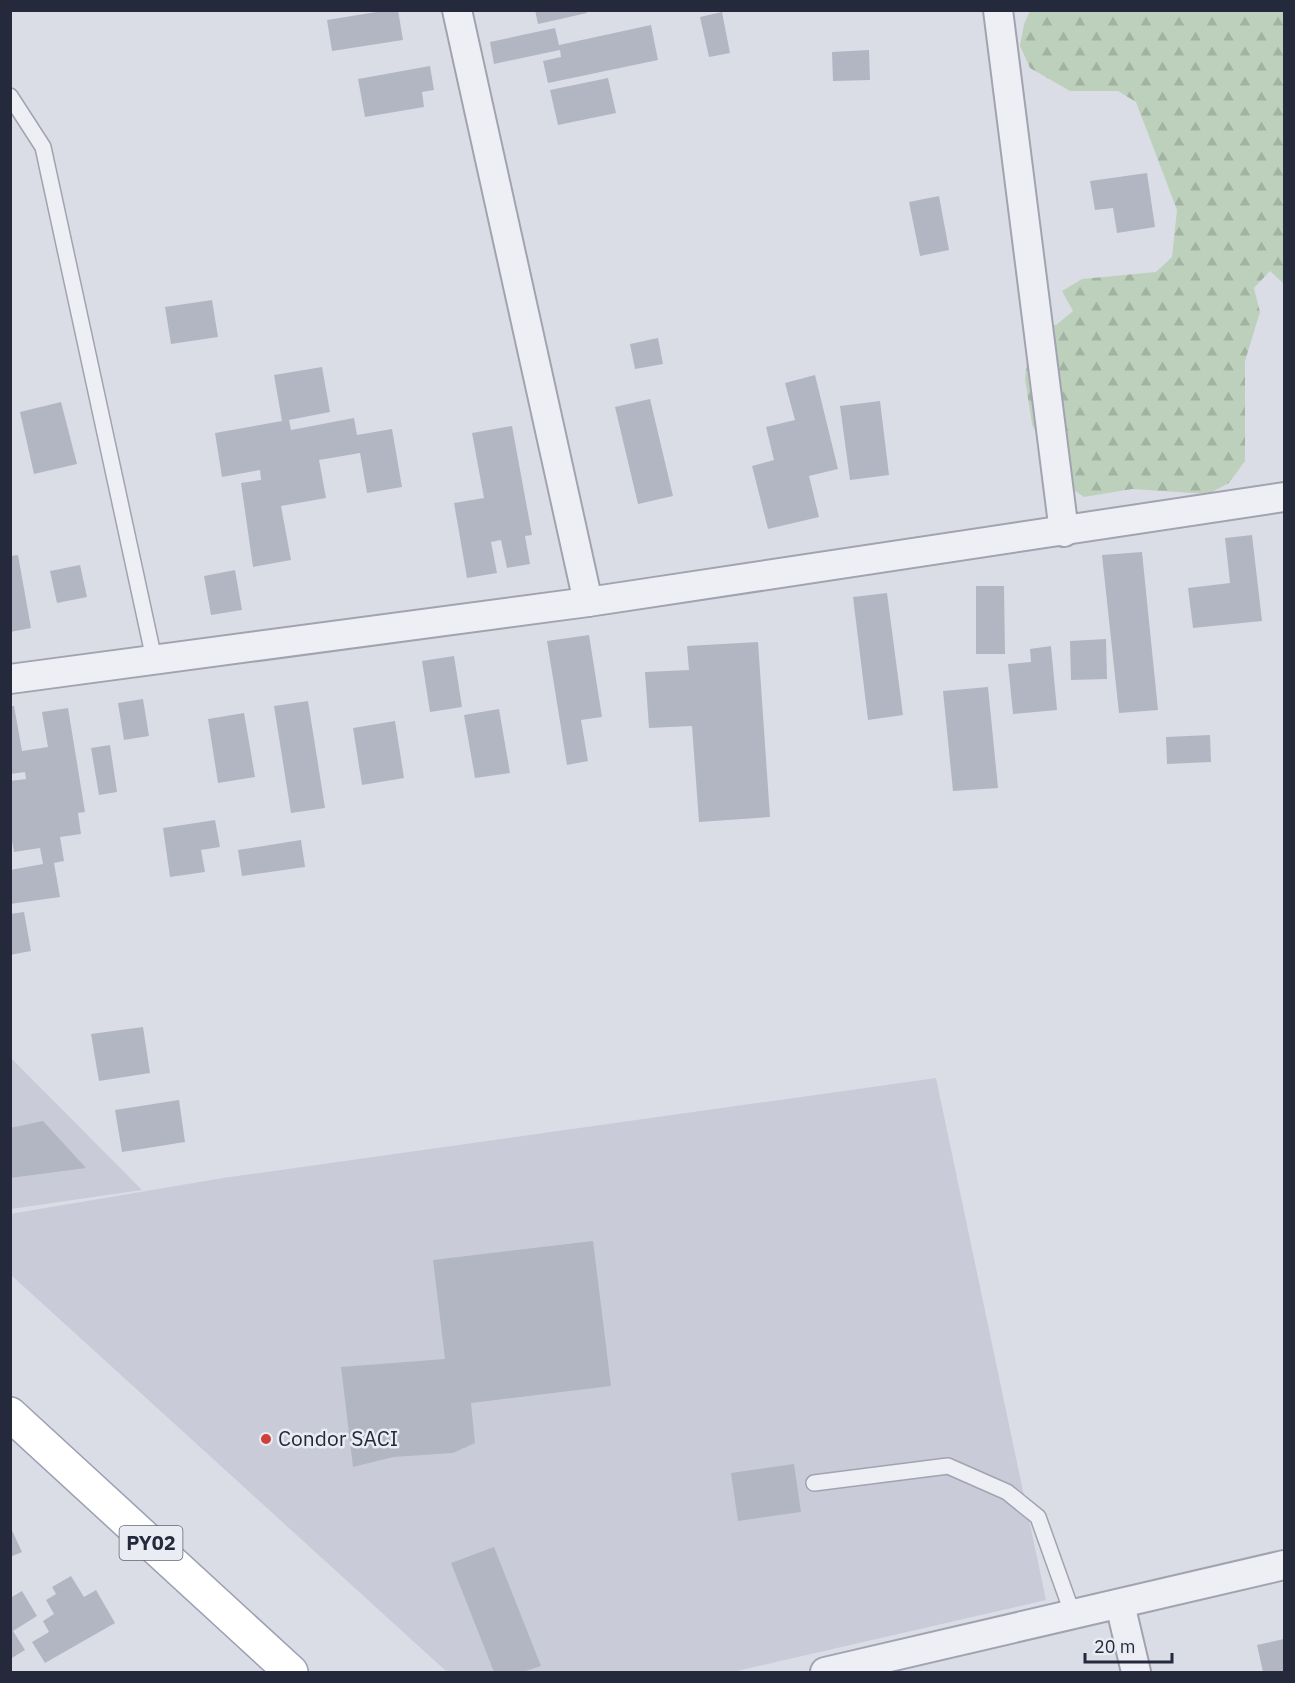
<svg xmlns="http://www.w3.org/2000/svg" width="1295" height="1683" viewBox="0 0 1295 1683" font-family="'IBM Plex Sans',sans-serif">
<defs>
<pattern id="forest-firs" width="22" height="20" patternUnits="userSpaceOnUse" patternTransform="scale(1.5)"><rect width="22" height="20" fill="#bdd0bc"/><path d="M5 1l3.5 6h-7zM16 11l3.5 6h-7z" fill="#a2b3a2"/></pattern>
</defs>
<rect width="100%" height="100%" fill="#dbdde6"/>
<g fill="#c9ccd8">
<path d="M11,1058L142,1190L11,1209Z"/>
<path d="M936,1078L1046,1600L733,1672H447L11,1275L10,1214L223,1178Z"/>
</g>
<path fill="url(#forest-firs)" d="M1030,11H1284V284L1270,271L1254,288L1260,312L1245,361V461L1229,483L1208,494L1132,489L1084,497L1065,484L1032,424L1025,379L1031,326L1056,325L1073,311L1062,291L1082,279L1156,272L1172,257L1177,210L1136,102L1118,91H1070L1030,68L1020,46L1024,24Z"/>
<g fill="#b2b6c3">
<path d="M389,10H398L403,40L332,51L327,20Z"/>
<path d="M535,10H586L587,13L538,24Z"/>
<path d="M722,12L730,53L709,57L700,17Z"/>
<path d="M651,25L658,60L548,83L543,61L561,57L560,50L494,64L490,42L555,28L559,45Z"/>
<path d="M869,50L870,80L833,81L832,52Z"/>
<path d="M430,66L434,90L422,92L424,107L365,117L358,79Z"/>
<path d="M608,78L616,113L558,125L550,90Z"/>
<path d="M1147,173L1155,227L1117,233L1113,208L1095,210L1090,181Z"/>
<path d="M939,196L949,250L920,256L909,202Z"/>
<path d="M212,300L218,337L171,344L165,307Z"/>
<path d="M658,338L663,364L635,369L630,344Z"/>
<path d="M322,367L330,412L289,420L291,430L354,418L357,435L392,429L402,487L367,493L360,453L319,460L326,498L281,506L291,560L253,567L241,483L261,480L260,470L222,477L215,433L282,421L274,375Z"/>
<path d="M815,375L838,469L809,476L819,517L768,529L752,466L774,460L766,427L795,420L785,383Z"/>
<path d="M650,399L673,496L638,504L615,407Z"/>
<path d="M880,401L889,475L850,480L840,406Z"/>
<path d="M61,402L77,464L34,474L20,412Z"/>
<path d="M512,426L532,535L525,536L530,564L507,568L501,540L491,542L497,573L467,578L454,503L484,498L472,433Z"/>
<path d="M1252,535L1262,621L1193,628L1188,588L1230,583L1225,538Z"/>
<path d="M1142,552L1158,710L1119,713L1102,555Z"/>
<path d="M18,555L31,628L10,632V556Z"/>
<path d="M80,565L87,597L57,603L50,571Z"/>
<path d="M235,570L242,610L211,615L204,576Z"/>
<path d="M976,586H1004L1005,654H976Z"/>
<path d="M887,593L903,715L868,720L853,597Z"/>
<path d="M589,635L602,717L581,720L588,761L567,765L547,641Z"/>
<path d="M1106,639L1107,679L1071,680L1070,641Z"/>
<path d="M758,642L770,817L699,822L692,726L649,728L645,672L689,670L687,646Z"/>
<path d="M1051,646L1057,710L1013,714L1008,664L1031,662L1030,649Z"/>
<path d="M454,656L462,707L430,712L422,661Z"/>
<path d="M988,687L998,788L953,791L943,691Z"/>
<path d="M143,699L149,736L124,740L118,703Z"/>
<path d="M308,701L325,808L291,813L274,706Z"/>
<path d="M10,706H14L22,751L48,747L42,712L68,708L85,812L78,813L81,834L60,837L64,861L54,863L60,897L10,904V870L43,864L40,848L14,852L10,830V781L26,779L25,772L10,774Z"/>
<path d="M499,709L510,773L475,778L464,715Z"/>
<path d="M244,713L255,777L218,783L208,719Z"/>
<path d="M395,721L404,778L362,785L353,728Z"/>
<path d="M1210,735L1211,762L1167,764L1166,737Z"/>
<path d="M110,745L117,792L99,795L91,748Z"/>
<path d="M215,820L220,847L201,850L205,872L170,877L163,828Z"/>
<path d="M301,840L305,867L242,876L238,850Z"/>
<path d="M24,912L31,951L10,955V914Z"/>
<path d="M143,1027L150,1073L99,1081L91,1034Z"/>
<path d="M179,1100L185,1142L122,1152L115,1110Z"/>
<path d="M43,1121L86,1168L10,1178V1128Z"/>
<path d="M593,1241L611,1386L471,1403L475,1443L453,1453L393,1457L353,1467L341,1367L445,1359L433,1260Z"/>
<path d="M794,1464L801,1512L738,1521L731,1473Z"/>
<path d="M10,1526L22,1552L10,1557Z"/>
<path d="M494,1547L541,1666L523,1672H494L451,1563Z"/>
<path d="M71,1576L84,1597L96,1590L115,1623L45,1663L32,1642L49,1632L43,1621L54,1614L46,1600L56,1594L52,1587Z"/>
<path d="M22,1591L37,1616L13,1631L25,1650L10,1659V1598Z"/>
<path d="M1284,1639V1672H1263L1257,1645Z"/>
</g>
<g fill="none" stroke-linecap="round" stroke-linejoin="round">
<defs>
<g id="lane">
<path d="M10,96L43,147L154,659"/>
<path d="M814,1483L948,1466L1007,1492L1038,1517L1073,1615"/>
</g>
<g id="street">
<path d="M457,10L588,602"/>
<path d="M998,10L1064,532"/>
<path d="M10,679L588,602L1284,497"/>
<path d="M1120,1604L1136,1672"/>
<path d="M825,1672L1284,1565"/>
</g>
<path id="primary" d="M10,1414L291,1672"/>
</defs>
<use href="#lane" stroke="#a1a3b0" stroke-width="18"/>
<use href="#street" stroke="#a1a3b0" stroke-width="32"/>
<use href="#primary" stroke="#9a9fb2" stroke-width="36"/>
<use href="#lane" stroke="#eeeff4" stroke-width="15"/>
<use href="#street" stroke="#eeeff4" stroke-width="28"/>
<use href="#primary" stroke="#fff" stroke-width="33"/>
</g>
<circle fill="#cf403b" stroke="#eaecf4" stroke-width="2" cx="266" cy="1439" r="6"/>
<g text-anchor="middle" stroke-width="5" stroke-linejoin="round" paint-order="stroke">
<rect fill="#eaecf4" stroke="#606473" stroke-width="1.5" x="119.5" y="1526" width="63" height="34" rx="4.5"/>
<g font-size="20" font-weight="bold" fill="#25293c">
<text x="151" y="1550">PY02</text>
</g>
<g font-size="21" fill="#25293c" stroke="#eaecf4" text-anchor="start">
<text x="278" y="1446">Condor SACI</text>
</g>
</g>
<rect width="1295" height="1683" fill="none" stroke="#25293c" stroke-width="24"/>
<path d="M1085 1653v9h87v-9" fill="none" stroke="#25293c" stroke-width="3"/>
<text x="1094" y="1653" font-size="18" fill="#25293c" stroke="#eaecf4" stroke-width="4.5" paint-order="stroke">20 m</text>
</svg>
